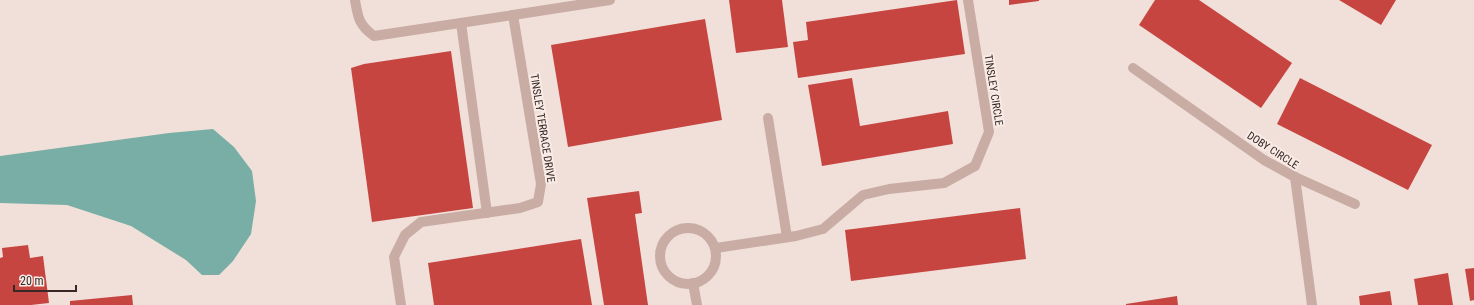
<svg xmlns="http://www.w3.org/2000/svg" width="1474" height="305" viewBox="0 0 1474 305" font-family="'Roboto Condensed',sans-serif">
<rect width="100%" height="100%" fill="#f1e0d9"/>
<path fill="#78aea5" d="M213,129L234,147L252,171L256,201L251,234L233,261L219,275H202L186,260L131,226L67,205L0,203V156L169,133Z"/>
<g fill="#c74541">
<path d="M729,0H782L788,47L736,53Z"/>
<path d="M957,0L965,54L798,78L793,42L808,40L806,22Z"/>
<path d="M1009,0H1039V1L1009,5Z"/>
<path d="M1155,0H1199L1292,63L1261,108L1139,25Z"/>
<path d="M1339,0H1396L1381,25Z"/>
<path d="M705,19L722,120L568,147L551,45Z"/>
<path d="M451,51L473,208L372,222L351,68L364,64Z"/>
<path d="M852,78L860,126L948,111L953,144L822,166L808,85Z"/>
<path d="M1300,78L1432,145L1408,190L1277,124Z"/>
<path d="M639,191L642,213L635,214L648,305H604L587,198Z"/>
<path d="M1020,208L1026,259L851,281L845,230Z"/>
<path d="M581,239L592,305H434L428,263Z"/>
<path d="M28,245L30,258L43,256L49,303L31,305H0V258L3,257L2,248Z"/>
<path d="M1474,268V300L1470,301L1465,269Z"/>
<path d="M1448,273L1453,305H1418L1414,279Z"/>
<path d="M1390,291L1392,305H1360L1359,296Z"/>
<path d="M132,295L133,305H70V301Z"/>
<path d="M1177,296L1178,305H1126V304Z"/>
</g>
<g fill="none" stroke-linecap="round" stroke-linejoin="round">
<g stroke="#c9ada5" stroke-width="10">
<path d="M768,118L787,237"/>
<path d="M1295,177L1355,204"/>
</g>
<g stroke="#c9ada5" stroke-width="10">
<path d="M355,0C358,18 359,25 374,36L513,15"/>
<path d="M461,23L487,213"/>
<path d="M1133,68L1264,160L1295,177L1312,305"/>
<circle cx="688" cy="256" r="28"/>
<path d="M716,248L796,236L823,229L863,195L889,189L944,183L975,166L989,132L968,0"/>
<path d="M693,283L697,305"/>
<path d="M401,305L394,257L405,235L421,222L520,208L538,202L541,184L513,15L610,0"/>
</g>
</g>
<g text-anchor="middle" stroke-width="4" stroke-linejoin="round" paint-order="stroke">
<g font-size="11" fill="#352826" stroke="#f9ebe5">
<text transform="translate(994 90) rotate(81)" y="4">TINSLEY CIRCLE</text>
<text transform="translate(543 128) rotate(81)" y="4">TINSLEY TERRACE DRIVE</text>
<text transform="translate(1273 150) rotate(33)" y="4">DOBY CIRCLE</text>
</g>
</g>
<path d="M14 285v6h62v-6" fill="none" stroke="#352826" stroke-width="2"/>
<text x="20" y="285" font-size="12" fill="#352826" stroke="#f9ebe5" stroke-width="3" paint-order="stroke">20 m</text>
</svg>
